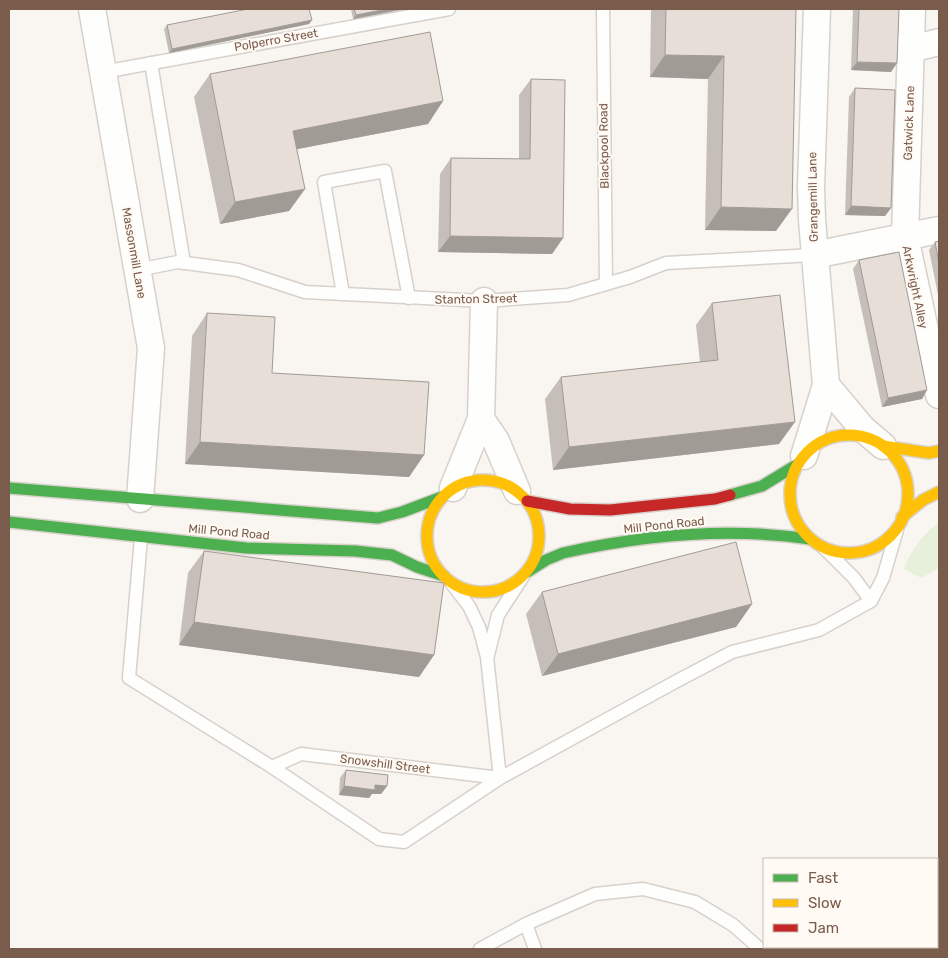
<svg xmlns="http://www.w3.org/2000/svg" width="948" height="958" viewBox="0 0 948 958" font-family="Rubik,sans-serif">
<rect width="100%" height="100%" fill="#f9f5f0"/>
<path fill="#e7f0db" d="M939,522V568L921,578L904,569C911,549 923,535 939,522Z"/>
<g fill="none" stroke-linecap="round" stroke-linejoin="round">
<defs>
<g id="lane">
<path d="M603,9L606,284"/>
<path d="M151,63L184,263"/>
<path d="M103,72L449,9"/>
<path d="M137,270L178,262L238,270L305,292L484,301L568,295L630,277L666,263L814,255"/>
<path d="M343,294L324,182L385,171L409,298"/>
<path d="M141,538L129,678L272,767L379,839L404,842L500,778L675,682L732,652L819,630L871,601L883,578L897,530"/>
<path d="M824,548L854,578L871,601"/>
<path d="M488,655L498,615L524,575"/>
<path d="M272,767L301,754L500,778L487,657L479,627L469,606L452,584"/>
<path d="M526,924L535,949"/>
<path d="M480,949L526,924L595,894L643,889L695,902L733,925L760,949"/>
</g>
<g id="street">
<path d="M92,9L151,348L140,499"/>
<path d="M912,9L905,237L939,395"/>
<path d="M911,49L939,42"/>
<path d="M814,255L939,230"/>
<path d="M826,385L862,428L883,446"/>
<path d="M481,419L496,441L517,491"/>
<path d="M804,456L826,385L812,220L811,187L817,9"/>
<path d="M453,488L481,419L484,301"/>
</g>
<g id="fast">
<path d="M9,488L378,518L402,512L442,497"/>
<path d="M730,495L762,486L798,464"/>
<path d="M9,522L246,548L355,551L392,555L417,567L444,576"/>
<path d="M527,572L546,560L563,553C644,535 728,527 810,539"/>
</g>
<g id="slow">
<circle cx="849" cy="494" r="59"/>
<path d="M883,446L929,453L939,451"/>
<circle cx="483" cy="536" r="56"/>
<path d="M902,517L923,500L939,492"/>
</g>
<path id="jam" d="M527,501L570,509L610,510L715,499L730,495"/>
</defs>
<use href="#lane" stroke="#d7d1cb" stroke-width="15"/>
<use href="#street" stroke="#d7d1cb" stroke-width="29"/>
<use href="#fast" stroke="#d9d2cb" stroke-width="14"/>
<use href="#slow" stroke="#d9d2cb" stroke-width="14"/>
<use href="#jam" stroke="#d9d2cb" stroke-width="14"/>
<use href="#lane" stroke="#fefefd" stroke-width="12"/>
<use href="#street" stroke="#fefefd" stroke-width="26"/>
<use href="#fast" stroke="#4caf50" stroke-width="11"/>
<use href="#slow" stroke="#ffc107" stroke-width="11"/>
<use href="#jam" stroke="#c62828" stroke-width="11"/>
</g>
<g fill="#c6bfb9">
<path d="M351,9H405L353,19Z"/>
<path d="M651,9H796L776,231L705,230L708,79L650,77Z"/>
<path d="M853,9H899L897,63L891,72L851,70Z"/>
<path d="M312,20L309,24L169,53L164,29L167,25Z"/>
<path d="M210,74L443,101L428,124L297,149L305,189L289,211L220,224L194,97Z"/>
<path d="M531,79L563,238L552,254L438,252L440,174L451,158L519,159V95Z"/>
<path d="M855,88L891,208L885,216L845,215L849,97Z"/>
<path d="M939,241V300L929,250L935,242Z"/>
<path d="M859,260L927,390L922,399L882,407L853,269Z"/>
<path d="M712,303L779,444L553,470L545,399L561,377L700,362L696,325Z"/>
<path d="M207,313L272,373L424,455L409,477L185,464L192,336Z"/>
<path d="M204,551L434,655L419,677L179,645L188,573Z"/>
<path d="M542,592L752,604L736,627L542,676L526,614Z"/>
<path d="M346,770L387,786L381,794H372L369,798L339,795L340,778Z"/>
</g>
<g fill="#a19b96">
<path d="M387,9H405L353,19L356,15Z"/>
<path d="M312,20L309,24L169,53L172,49Z"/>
<path d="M665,55L724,56L708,79L650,77Z"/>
<path d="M857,62L897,63L891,72L851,70Z"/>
<path d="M443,101L428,124L277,153L293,131Z"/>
<path d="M305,189L289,211L220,224L235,202Z"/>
<path d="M851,206L891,208L885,216L845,215Z"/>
<path d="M721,207L792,209L776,231L705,230Z"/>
<path d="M450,236L563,238L552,254L438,252Z"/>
<path d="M927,390L922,399L882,407L888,398Z"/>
<path d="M795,422L779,444L553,470L569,447Z"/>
<path d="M200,442L424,455L409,477L185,464Z"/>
<path d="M752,604L736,627L542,676L558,654Z"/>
<path d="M194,622L434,655L419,677L179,645Z"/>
<path d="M375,785L387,786L381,794H372L369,798L339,795L344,786Z"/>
</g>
<g fill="#e6ded7" stroke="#a19b96">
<path d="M248,9H309L312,20L172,49L167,25Z"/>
<path d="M354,9H387L356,15Z"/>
<path d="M666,9H796L792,209L721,207L724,56L665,55Z"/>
<path d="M859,9H899L897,63L857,62Z"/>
<path d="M430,32L443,101L293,131L305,189L235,202L210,74Z"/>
<path d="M531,79L565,80L563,238L450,236L451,158L530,159Z"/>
<path d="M855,88L895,90L891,208L851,206Z"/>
<path d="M939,241V264L935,242Z"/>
<path d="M899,252L927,390L888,398L859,260Z"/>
<path d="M780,295L795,422L569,447L561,377L718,360L712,303Z"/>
<path d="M207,313L275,317L272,373L429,382L424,455L200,442Z"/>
<path d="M736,542L752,604L558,654L542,592Z"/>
<path d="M204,551L444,583L434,655L194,622Z"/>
<path d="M346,770L388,775L387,786L375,785V790L344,786Z"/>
</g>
<g text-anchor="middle" stroke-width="4" stroke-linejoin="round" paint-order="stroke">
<g font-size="12" fill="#7a5c4d" stroke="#fffaf3">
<text transform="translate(276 40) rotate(-10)" y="4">Polperro Street</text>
<text transform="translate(909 123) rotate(-88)" y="4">Gatwick Lane</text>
<text transform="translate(604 146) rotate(-91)" y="4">Blackpool Road</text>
<text transform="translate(813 197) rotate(-91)" y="4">Grangemill Lane</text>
<text transform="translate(134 253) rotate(80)" y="4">Massonmill Lane</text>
<text transform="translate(915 287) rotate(78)" y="4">Arkwright Alley</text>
<text transform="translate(476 299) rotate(-1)" y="4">Stanton Street</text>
<text transform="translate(664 525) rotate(-6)" y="4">Mill Pond Road</text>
<text transform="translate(229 532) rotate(5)" y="4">Mill Pond Road</text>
<text transform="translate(385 764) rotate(7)" y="4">Snowshill Street</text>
</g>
</g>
<rect width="948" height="958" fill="none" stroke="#7a5c4d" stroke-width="20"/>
<rect x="763" y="858" width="175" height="90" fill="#fffaf3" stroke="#cabbb1"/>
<rect x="773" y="874" width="25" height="8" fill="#4caf50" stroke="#cabbb1"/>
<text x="808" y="883" font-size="15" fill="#7a5c4d">Fast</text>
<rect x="773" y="899" width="25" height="8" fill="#ffc107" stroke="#cabbb1"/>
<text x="808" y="908" font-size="15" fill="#7a5c4d">Slow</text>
<rect x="773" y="924" width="25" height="8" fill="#c62828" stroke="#cabbb1"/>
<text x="808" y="933" font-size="15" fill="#7a5c4d">Jam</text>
</svg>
